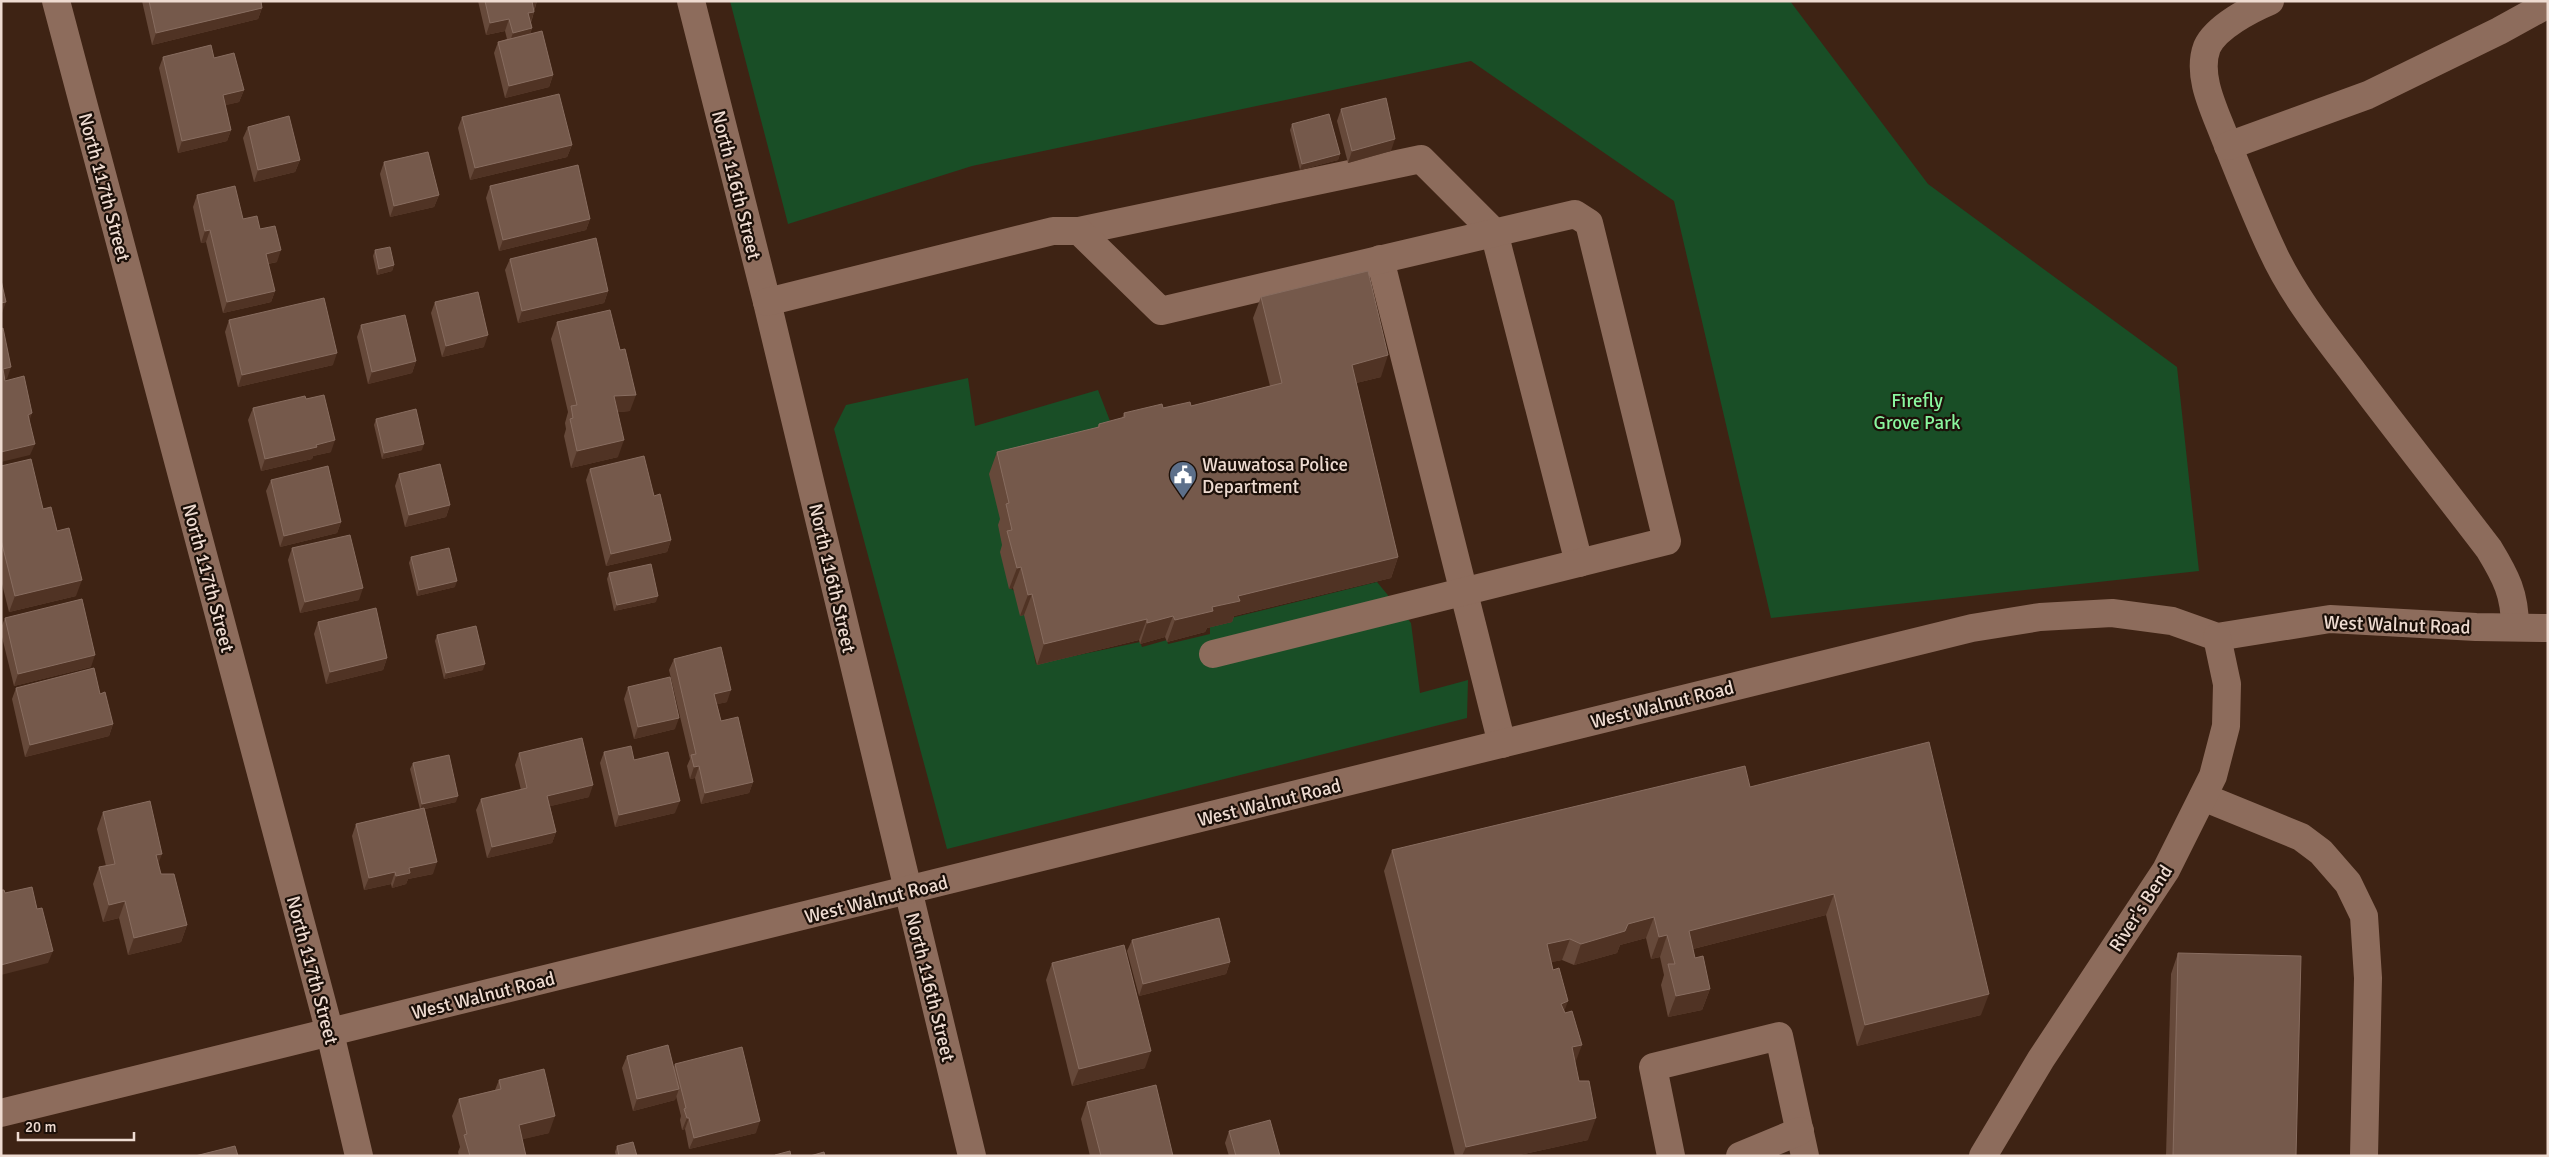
<svg xmlns="http://www.w3.org/2000/svg" width="2549" height="1157" viewBox="0 0 2549 1157" font-family="Signika,sans-serif">
<rect width="100%" height="100%" fill="#3e2314"/>
<g fill="#194e26">
<path d="M730,1H1790L1928,184L2177,367L2199,571L1771,618L1674,201L1471,61L972,166L788,224Z"/>
<path d="M968,378L975,426L1098,390L1117,439L1004,522L1009,587C1026,596 1032,645 1036,664L1140,642L1142,647L1167,640L1168,644L1210,634V627L1232,622L1231,618L1377,582L1411,623L1420,693L1468,680L1467,718L947,849L834,429L846,405Z"/>
</g>
<g fill="none" stroke-linecap="round" stroke-linejoin="round">
<g stroke="#8d6c5c" stroke-width="28">
<path d="M56,1L330,1033L359,1156"/>
<path d="M691,1L767,302L972,1156"/>
<path d="M2270,1C2251,9 2216,27 2207,47C2196,76 2215,111 2225,138C2240,175 2255,214 2272,250C2292,294 2324,334 2353,372C2398,432 2444,490 2489,549C2506,577 2515,594 2515,627"/>
<path d="M2228,146L2368,95L2499,31L2548,4"/>
<path d="M1079,231L1421,159L1494,232L1579,563"/>
<path d="M1380,259L1502,744"/>
<path d="M767,302L1053,231H1079L1161,311L1575,214L1589,223L1667,541L1213,654"/>
<path d="M2203,797L2301,837L2321,852L2348,883L2364,916L2368,978L2364,1156"/>
<path d="M1,1113L1972,628L2040,617L2112,613L2172,621L2217,637L2330,619L2476,627L2548,628"/>
<path d="M1671,1156L1653,1067L1779,1036L1805,1156"/>
<path d="M1740,1156L1800,1131"/>
<path d="M1983,1156L2041,1059L2166,870L2213,776L2226,726L2227,684L2217,637"/>
</g>
</g>
<g fill="#66493a">
<path d="M142,1H261L262,8L258,19L152,45Z"/>
<path d="M478,1H537L531,23L532,28L530,34L553,75L549,87L505,98L494,53L498,42L507,39L505,31L486,35Z"/>
<path d="M163,57L214,58L244,90L239,102L225,105L231,130L227,141L178,153L159,68Z"/>
<path d="M1341,109L1391,151L1348,163L1337,121Z"/>
<path d="M462,117L572,145L567,157L470,180L458,128Z"/>
<path d="M1292,124L1340,154L1338,160L1300,170L1290,130Z"/>
<path d="M248,127L300,160L295,172L254,182L243,138Z"/>
<path d="M384,162L439,195L434,207L390,217L380,174Z"/>
<path d="M490,186L590,219L586,230L499,251L486,198Z"/>
<path d="M197,195L243,219L260,229L277,262L268,264L275,291L271,302L223,313L206,242L201,243L193,207Z"/>
<path d="M375,250L394,265L392,271L377,275L373,256Z"/>
<path d="M510,259L608,291L604,303L518,323L505,270Z"/>
<path d="M1261,297L1381,377L1356,383L1398,557L1391,578L1234,616L1232,622L1207,628L1205,632L1167,642L1165,637L1140,644L1139,640L1037,665L1024,615L1020,616L1013,588L1009,589L1000,552L1002,545L998,525L1000,519L989,474L997,452L1097,428L1099,424L1122,418L1124,413L1191,406L1270,386L1253,318Z"/>
<path d="M435,302L484,347L442,357L431,313Z"/>
<path d="M229,320L333,365L238,387L225,332Z"/>
<path d="M557,322L630,411L618,412V457L571,468L564,436L566,429L565,423L568,412L551,339Z"/>
<path d="M361,325L416,361L412,373L368,384L357,337Z"/>
<path d="M306,399L331,452L313,456L312,459L261,471L248,420L253,408Z"/>
<path d="M376,419L422,450L382,459L374,425Z"/>
<path d="M1,466L43,509L57,531L76,596L9,612L1,580Z"/>
<path d="M590,469L654,496L671,540L667,552L606,566L586,480Z"/>
<path d="M399,474L450,505L446,517L405,527L395,486Z"/>
<path d="M271,480L341,522L337,533L280,547L266,491Z"/>
<path d="M292,548L359,600L300,613L288,560Z"/>
<path d="M411,557L455,587L417,596L409,563Z"/>
<path d="M609,573L656,602L614,611L607,579Z"/>
<path d="M5,618L91,667L14,686L1,633V628Z"/>
<path d="M318,622L387,658L383,670L326,684L314,634Z"/>
<path d="M437,635L483,670L444,679L435,641Z"/>
<path d="M674,659L727,702L717,704L721,721L753,782L749,793L701,804L695,778L690,779L687,766L690,759L669,670Z"/>
<path d="M628,687L675,729L634,739L624,699Z"/>
<path d="M16,688L100,694L113,724L109,736L25,757L12,699Z"/>
<path d="M604,752L675,813L615,827L600,763Z"/>
<path d="M519,753L589,797L550,806L556,832L552,843L487,858L476,810L481,799L521,790L515,765Z"/>
<path d="M413,763L456,802L425,809L433,874L408,879L406,884L392,888L391,884L364,890L352,836L356,824L420,809L410,769Z"/>
<path d="M1750,787L1981,1015L1857,1046L1826,915L1693,949L1695,958L1710,989L1702,1010L1668,1017L1661,985L1664,975L1660,957L1651,959L1646,938L1620,945L1617,953L1574,965L1562,960L1551,962L1564,1012L1575,1063L1588,1140L1515,1156H1455L1384,871L1392,850Z"/>
<path d="M103,812L158,865L161,874L187,925L181,942L128,955L119,918L103,922L93,884L99,867L106,866L97,829Z"/>
<path d="M1132,940L1230,962L1226,974L1139,996L1127,951Z"/>
<path d="M2178,953L2296,1156H2166L2171,974Z"/>
<path d="M1052,963L1145,1068L1072,1086L1046,980Z"/>
<path d="M627,1056L674,1067L675,1064L756,1133L689,1149L685,1129L682,1130L680,1120L681,1116L676,1096L675,1100L633,1111L622,1068Z"/>
<path d="M499,1080L549,1133L522,1139L526,1156H459L458,1152L460,1147L452,1116L459,1099L495,1090Z"/>
<path d="M1087,1102L1173,1156H1090L1081,1119Z"/>
<path d="M1229,1131L1280,1156H1229L1225,1143Z"/>
<path d="M617,1146L637,1156H616L615,1152Z"/>
</g>
<g fill="#503324">
<path d="M532,1H537L533,12Z"/>
<path d="M262,8L258,19L152,45L156,33Z"/>
<path d="M534,12L530,24L528,13Z"/>
<path d="M509,19L505,31L486,35L490,23Z"/>
<path d="M532,28L528,40L509,44L513,33Z"/>
<path d="M553,75L549,87L505,98L509,86Z"/>
<path d="M244,90L239,102L219,107L223,95Z"/>
<path d="M231,130L227,141L178,153L182,141Z"/>
<path d="M1395,139L1391,151L1348,163L1352,151Z"/>
<path d="M572,145L567,157L470,180L475,168Z"/>
<path d="M1340,154L1338,160L1300,170L1302,164Z"/>
<path d="M300,160L295,172L254,182L258,170Z"/>
<path d="M439,195L434,207L390,217L394,206Z"/>
<path d="M590,219L586,230L499,251L503,240Z"/>
<path d="M210,230L206,242L201,243L205,231Z"/>
<path d="M281,250L277,262L261,265L266,254Z"/>
<path d="M394,265L392,271L377,275L379,269Z"/>
<path d="M275,291L271,302L223,313L227,302Z"/>
<path d="M608,291L604,303L518,323L522,311Z"/>
<path d="M6,302L2,313L1,314V303Z"/>
<path d="M488,335L484,347L442,357L446,346Z"/>
<path d="M337,353L333,365L238,387L242,375Z"/>
<path d="M1388,355L1381,377L1344,386L1352,365Z"/>
<path d="M416,361L412,373L368,384L372,372Z"/>
<path d="M11,367L7,379L1,380L3,369Z"/>
<path d="M636,395L630,411L608,413L614,396Z"/>
<path d="M32,413L28,425V415Z"/>
<path d="M335,440L331,452L313,456L312,459L261,471L265,459L316,445Z"/>
<path d="M624,440L618,457L571,468L577,451Z"/>
<path d="M35,444L30,455L1,462V452Z"/>
<path d="M424,444L422,450L382,459L384,453Z"/>
<path d="M450,505L446,517L405,527L409,515Z"/>
<path d="M341,522L337,533L280,547L284,536Z"/>
<path d="M671,540L667,552L606,566L611,554Z"/>
<path d="M1398,557L1391,578L1234,616L1232,622L1207,628L1205,632L1167,642L1175,620L1212,607L1238,596Z"/>
<path d="M1021,567L1013,588L1009,589L1017,568Z"/>
<path d="M82,580L76,596L9,612L15,596Z"/>
<path d="M457,581L455,587L417,596L419,590Z"/>
<path d="M363,588L359,600L300,613L305,602Z"/>
<path d="M1032,594L1024,615L1020,616L1028,595Z"/>
<path d="M658,596L656,602L614,611L617,605Z"/>
<path d="M1173,616L1165,637L1140,644L1147,623Z"/>
<path d="M1147,619L1139,640L1037,665L1044,644Z"/>
<path d="M95,655L91,667L14,686L18,674Z"/>
<path d="M387,658L383,670L326,684L330,672Z"/>
<path d="M485,664L483,670L444,679L446,673Z"/>
<path d="M731,690L727,702L710,706L714,694Z"/>
<path d="M679,718L675,729L634,739L638,727Z"/>
<path d="M113,724L109,736L25,757L30,745Z"/>
<path d="M699,766L695,778L690,779L694,767Z"/>
<path d="M753,782L749,793L701,804L705,793Z"/>
<path d="M593,785L589,797L543,808L547,796Z"/>
<path d="M458,796L456,802L420,810L422,804Z"/>
<path d="M680,801L675,813L615,827L619,815Z"/>
<path d="M556,832L552,843L487,858L492,847Z"/>
<path d="M162,854L156,870V855Z"/>
<path d="M437,862L433,874L408,879L406,884L392,888L396,876L409,868Z"/>
<path d="M395,872L391,884L364,890L369,878Z"/>
<path d="M1834,894L1826,915L1681,952L1689,931Z"/>
<path d="M125,901L119,918L103,922L109,905Z"/>
<path d="M1654,917L1646,938L1620,945L1617,953L1574,965L1581,944L1628,924Z"/>
<path d="M187,925L181,942L128,955L134,938Z"/>
<path d="M1667,935L1660,957L1651,959L1659,937Z"/>
<path d="M1570,939L1562,960L1539,965L1547,944Z"/>
<path d="M53,951L48,963L1,975V965Z"/>
<path d="M1230,962L1226,974L1139,996L1143,984Z"/>
<path d="M1710,989L1702,1010L1668,1017L1676,996Z"/>
<path d="M1989,994L1981,1015L1857,1046L1865,1025Z"/>
<path d="M1568,1001L1560,1023L1561,1004Z"/>
<path d="M1582,1045L1574,1066L1572,1047Z"/>
<path d="M1151,1051L1145,1068L1072,1086L1079,1069Z"/>
<path d="M679,1089L675,1100L633,1111L637,1099Z"/>
<path d="M555,1116L549,1133L512,1142L519,1125Z"/>
<path d="M687,1118H689L685,1129L682,1130Z"/>
<path d="M1596,1118L1588,1140L1515,1156H1462L1466,1147Z"/>
<path d="M760,1121L756,1133L689,1149L694,1138Z"/>
</g>
<g fill="#75594b" stroke="#886d60">
<path d="M149,1H261L262,8L156,33Z"/>
<path d="M485,1H532L534,12L528,13L532,28L513,33L509,19L490,23Z"/>
<path d="M542,31L553,75L509,86L498,42Z"/>
<path d="M211,45L214,58L234,53L244,90L223,95L231,130L182,141L163,57Z"/>
<path d="M559,94L572,145L475,168L462,117Z"/>
<path d="M1386,98L1395,139L1352,151L1341,109Z"/>
<path d="M1329,114L1340,154L1302,164L1292,124Z"/>
<path d="M289,116L300,160L258,170L248,127Z"/>
<path d="M428,152L439,195L394,206L384,162Z"/>
<path d="M578,165L590,219L503,240L490,186Z"/>
<path d="M235,186L243,219L257,216L260,229L275,226L281,250L266,254L275,291L227,302L210,230L205,231L197,195Z"/>
<path d="M596,238L608,291L522,311L510,259Z"/>
<path d="M390,247L394,265L379,269L375,250Z"/>
<path d="M1368,271L1388,355L1352,365L1398,557L1238,596L1240,601L1212,607L1213,611L1175,620L1173,616L1147,623V619L1044,644L1032,594L1028,595L1021,567L1017,568L1007,531L1012,530L1006,504L1009,503L997,452L1099,427V424L1125,417L1124,413L1162,404L1163,408L1190,402L1191,406L1282,383L1261,297Z"/>
<path d="M1,280L6,302L1,303Z"/>
<path d="M478,292L488,335L446,346L435,302Z"/>
<path d="M324,298L337,353L242,375L229,320Z"/>
<path d="M610,310L620,350L625,349L636,395L614,396L624,440L577,451L570,419L573,418L571,406L577,405L557,322Z"/>
<path d="M405,315L416,361L372,372L361,325Z"/>
<path d="M3,328L11,367L3,369L5,381L24,376L32,413L28,415L35,444L1,452V329Z"/>
<path d="M324,395L335,440L316,445L317,447L265,459L253,408L305,396L306,399Z"/>
<path d="M416,409L424,444L384,453L376,419Z"/>
<path d="M644,456L654,496L660,494L671,540L611,554L590,469Z"/>
<path d="M31,459L43,509L51,507L57,531L69,528L82,580L15,596L1,540V466Z"/>
<path d="M440,464L450,505L409,515L399,474Z"/>
<path d="M328,466L341,522L284,536L271,480Z"/>
<path d="M350,535L363,588L305,602L292,548Z"/>
<path d="M449,548L457,581L419,590L411,557Z"/>
<path d="M651,564L658,596L617,605L609,573Z"/>
<path d="M82,599L95,655L18,674L5,618Z"/>
<path d="M376,608L387,658L330,672L318,622Z"/>
<path d="M476,626L485,664L446,673L437,635Z"/>
<path d="M721,647L731,690L714,694L721,721L738,717L753,782L705,793L699,766L694,767L691,755L696,754L674,659Z"/>
<path d="M94,668L100,694L105,692L113,724L30,745L16,688Z"/>
<path d="M670,677L679,718L638,727L628,687Z"/>
<path d="M582,738L593,785L547,796L556,832L492,847L481,799L527,788L519,753Z"/>
<path d="M1929,742L1989,994L1865,1025L1834,894L1689,931L1695,958L1703,956L1710,989L1676,996L1668,964H1675L1667,935L1659,937L1654,917L1628,924L1625,931L1581,944L1570,939L1547,944L1553,970L1559,968L1568,1001L1561,1004L1565,1013L1572,1011L1582,1045L1572,1047L1579,1081H1589L1596,1118L1466,1147L1392,850L1745,766L1750,787Z"/>
<path d="M631,746L634,760L668,752L680,801L619,815L604,752Z"/>
<path d="M449,755L458,796L422,804L413,763Z"/>
<path d="M150,801L162,854L156,855L161,874H174L187,925L134,938L125,901L109,905L99,867L115,864L103,812Z"/>
<path d="M424,808L437,862L409,868L410,873L396,876L395,872L369,878L356,824Z"/>
<path d="M32,887L37,909L42,908L53,951L1,965V890H4L5,893Z"/>
<path d="M1219,918L1230,962L1143,984L1132,940Z"/>
<path d="M1124,945L1151,1051L1079,1069L1052,963Z"/>
<path d="M2178,953L2301,956L2296,1156H2173Z"/>
<path d="M668,1045L679,1089L637,1099L627,1056Z"/>
<path d="M742,1047L760,1121L694,1138L689,1118H687L684,1109L686,1108L675,1064Z"/>
<path d="M544,1069L555,1116L519,1125L526,1156H470L464,1135L467,1134L459,1099L501,1089L499,1080Z"/>
<path d="M1156,1085L1173,1156H1101L1087,1102Z"/>
<path d="M1270,1120L1280,1156H1236L1229,1131Z"/>
<path d="M633,1142L637,1156H619L617,1146Z"/>
<path d="M235,1146L238,1156H195Z"/>
<path d="M790,1151L791,1156H775V1155Z"/>
<path d="M824,1152L825,1156H810Z"/>
</g>
<defs>
<symbol id="civic-pin" viewBox="-11 -11 22 30"><path d="M0 17L-7.5 6A9.5 9.5 0 1 1 7.5 6Z" fill="#5c6f8a" stroke="#1c1009"/><path d="M-.6-6.5H3V-4.5H.6V-3L4-1V1h2V6H-6V1h2V-1L-.6-3ZM-1.2 2.5V6h2.4V2.5Z" fill="#fff"/></symbol>
</defs>
<g fill-rule="evenodd">
<use href="#civic-pin" x="1167" y="459" width="32" height="43"/>
</g>
<g text-anchor="middle" stroke-width="4.5" stroke-linejoin="round" paint-order="stroke">
<g font-size="19" fill="#eedbd1" stroke="#1c1009">
<text transform="translate(737 185) rotate(76)" y="7">North 116th Street</text>
<text transform="translate(105 187) rotate(75)" y="7">North 117th Street</text>
<text transform="translate(209 578) rotate(75)" y="7">North 117th Street</text>
<text transform="translate(833 578) rotate(77)" y="7">North 116th Street</text>
<text transform="translate(2397 624) rotate(2)" y="7">West Walnut Road</text>
<text transform="translate(1662 704) rotate(-14)" y="7">West Walnut Road</text>
<text transform="translate(1269 802) rotate(-14)" y="7">West Walnut Road</text>
<text transform="translate(876 899) rotate(-14)" y="7">West Walnut Road</text>
<text transform="translate(2140 908) rotate(-57)" y="7">River's Bend</text>
<text transform="translate(313 970) rotate(75)" y="7">North 117th Street</text>
<text transform="translate(931 987) rotate(76)" y="7">North 116th Street</text>
<text transform="translate(483 995) rotate(-14)" y="7">West Walnut Road</text>
</g>
<g font-size="19" fill="#8af69e" stroke="#1c1009">
<text x="1917" y="407">Firefly<tspan x="1917" dy="22">Grove Park</tspan></text>
</g>
<g font-size="19" fill="#eedbd1" stroke="#1c1009" text-anchor="start">
<text x="1202" y="471">Wauwatosa Police<tspan x="1202" dy="22">Department</tspan></text>
</g>
</g>
<rect width="2549" height="1157" fill="none" stroke="#eedbd1" stroke-width="5"/>
<path d="M18 1132v8h116v-8" fill="none" stroke="#eedbd1" stroke-width="2.5"/>
<text x="25" y="1132" font-size="15" fill="#eedbd1" stroke="#1c1009" stroke-width="4" paint-order="stroke">20 m</text>
</svg>
